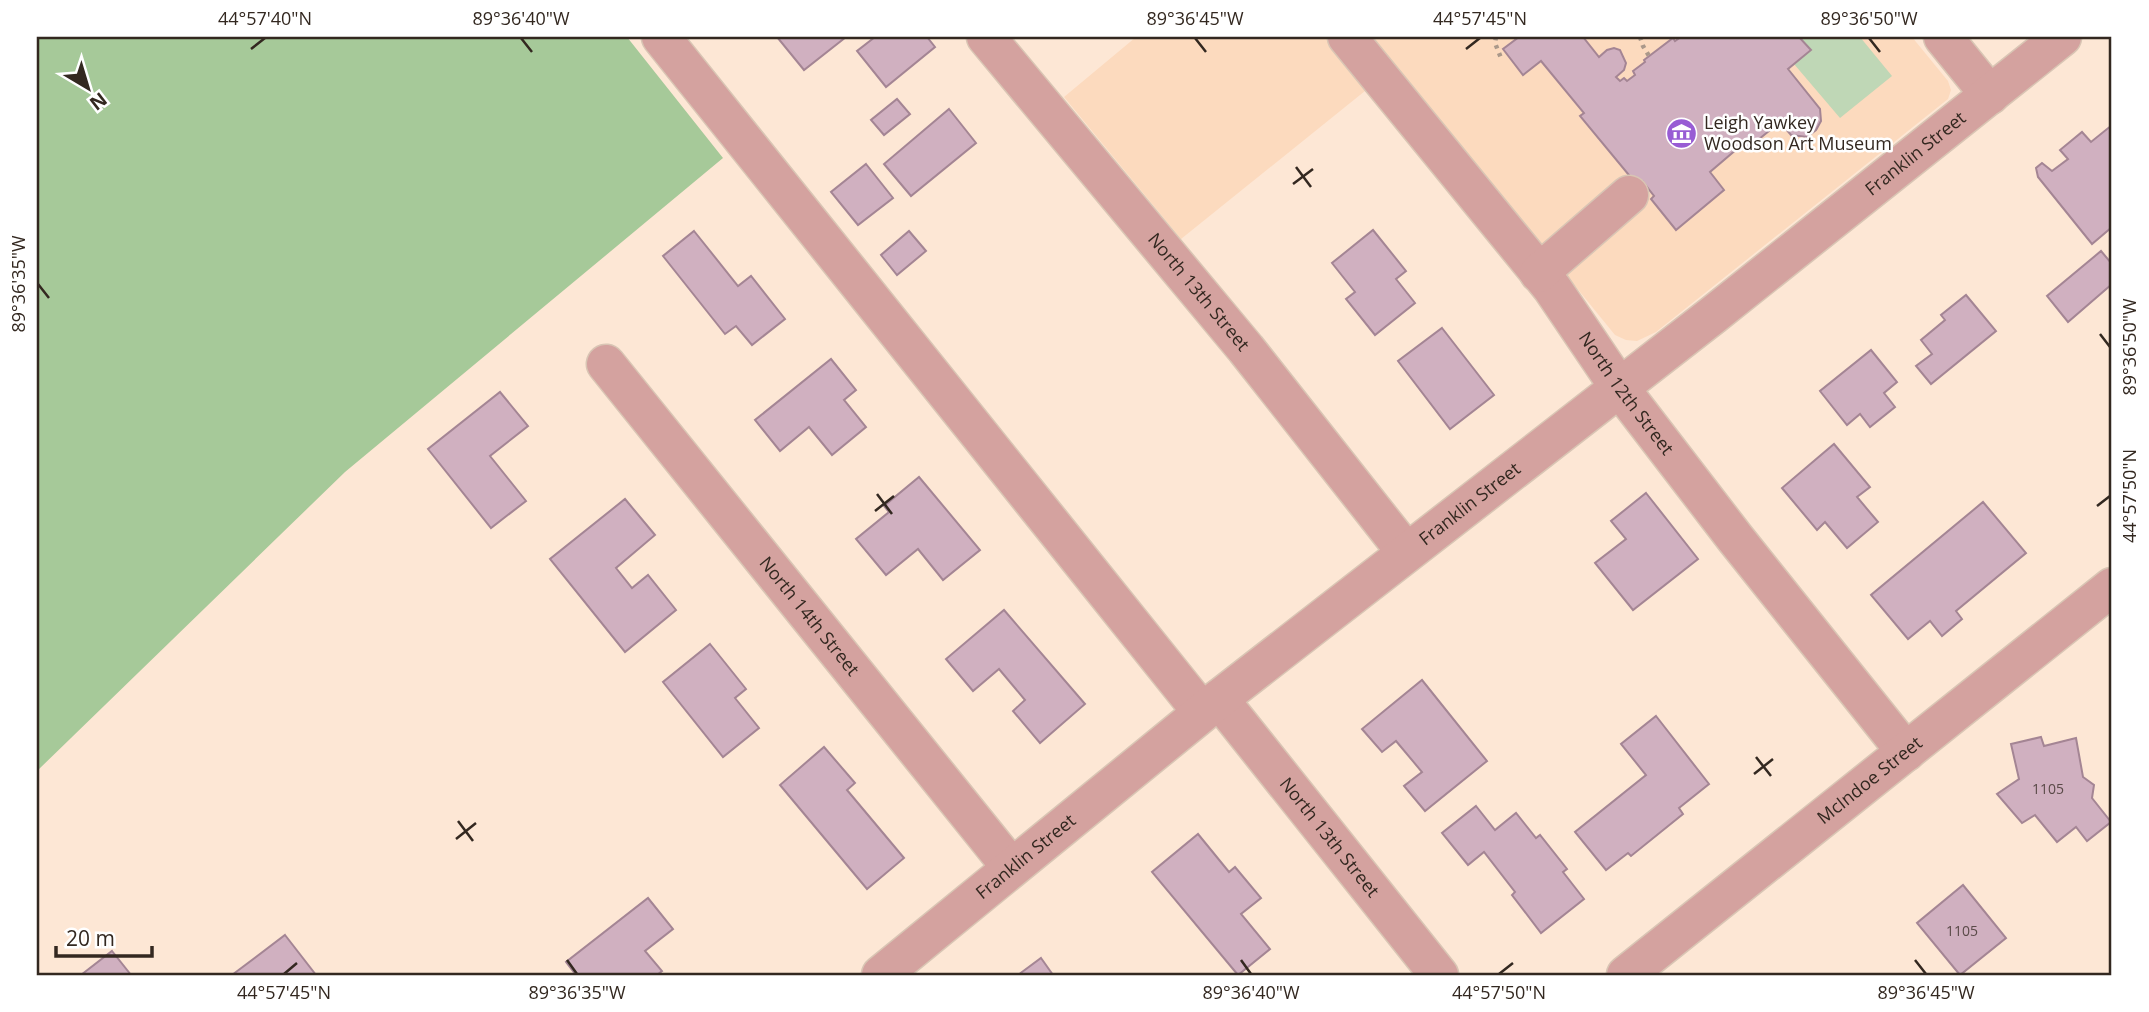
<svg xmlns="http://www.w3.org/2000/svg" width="2149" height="1012" viewBox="0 0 2149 1012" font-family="'Open Sans',sans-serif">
<rect width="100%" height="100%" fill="#fde7d5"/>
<path fill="#fcdabe" d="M1136,37H1912L1948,81L1951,90L1948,99L1656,332L1637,341L1626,340L1615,335L1396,66L1181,239L1064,97Z"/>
<path fill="#bfd7b6" d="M1799,37H1860L1892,76L1840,118L1794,64L1810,51Z"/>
<path fill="#a6c999" d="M37,37H627L723,158L345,472L37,771Z"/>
<g fill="#d0b0c0" stroke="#a48594" stroke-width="2">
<path d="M777,37H846L804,70Z"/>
<path d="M875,37H927L935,47L886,87L857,51Z"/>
<path d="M1519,37H1583L1599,57L1607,50L1614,48L1620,50L1626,63L1624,70L1616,77L1620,81L1624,78L1627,81L1635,75L1633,71L1645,62L1644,60L1673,38L1675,41L1681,37H1799L1811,50L1788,69L1820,109L1821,121L1816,130L1807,137L1791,135L1780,122L1748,148L1744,143L1710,172L1724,190L1676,230L1651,199L1654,196L1643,182L1638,186L1580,116L1584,113L1541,61L1523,75L1503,49Z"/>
<path d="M897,99L910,114L884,135L871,120Z"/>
<path d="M949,109L976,143L911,196L884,164Z"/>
<path d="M2112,125V227L2092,244L2038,177L2036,168L2042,163L2052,171L2068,159L2060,150L2082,132L2091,142Z"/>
<path d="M866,164L893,198L858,225L831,192Z"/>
<path d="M1373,230L1406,271L1396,279L1415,303L1375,335L1346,299L1355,292L1332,263Z"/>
<path d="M694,231L738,286L751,276L785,319L752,345L736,326L725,334L663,256Z"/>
<path d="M909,231L926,251L897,275L881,255Z"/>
<path d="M2101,251L2112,264V284L2068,322L2047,296Z"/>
<path d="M1966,295L1996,331L1931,384L1916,366L1932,354L1921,340L1945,320L1941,315Z"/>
<path d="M1442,328L1494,395L1450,429L1398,361Z"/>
<path d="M1871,350L1897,382L1884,393L1895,407L1870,427L1860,414L1847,425L1820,391Z"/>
<path d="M831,359L856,390L844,400L866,427L832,455L809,427L780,451L755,420Z"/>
<path d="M500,392L528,426L490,456L526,501L491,528L428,449Z"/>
<path d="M1834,444L1870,487L1857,497L1878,522L1847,548L1825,522L1817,530L1782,488Z"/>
<path d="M919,477L980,550L943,580L918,549L886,575L856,539L889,512L884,506Z"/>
<path d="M1646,493L1698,559L1633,610L1595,563L1626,539L1611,521Z"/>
<path d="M625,499L655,535L616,568L632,588L648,575L676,610L625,652L550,559Z"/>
<path d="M1983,502L2026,553L1956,611L1962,619L1942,636L1930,621L1908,639L1871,595Z"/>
<path d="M1004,610L1085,704L1040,743L1013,711L1025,700L999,669L973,691L946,659Z"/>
<path d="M710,644L746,689L735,698L759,728L723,757L663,682Z"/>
<path d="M1422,680L1487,761L1425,811L1404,786L1422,772L1396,741L1382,752L1362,729Z"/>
<path d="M1656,716L1709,784L1679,808L1683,814L1631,856L1628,853L1606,870L1575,832L1646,775L1621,744Z"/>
<path d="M2041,737L2044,746L2076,738L2083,777L2094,785L2092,798L2111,822L2087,841L2076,827L2057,842L2035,815L2022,823L1997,794L2019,779L2011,744Z"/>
<path d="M824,747L855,783L847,790L904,858L867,889L780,785Z"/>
<path d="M1476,806L1495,830L1516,813L1536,838L1540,835L1567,869L1563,872L1584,899L1541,933L1512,895L1515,892L1484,852L1468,865L1442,833Z"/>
<path d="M1198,834L1229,872L1235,867L1261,898L1241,914L1270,949L1238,975L1152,872Z"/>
<path d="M1963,885L2006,938L1960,975L1917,923Z"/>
<path d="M648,898L673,929L645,951L662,971L657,975H576L566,962Z"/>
<path d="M285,935L316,975H232Z"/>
<path d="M112,951L131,975H81Z"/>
<path d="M1041,958L1053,975H1018Z"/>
</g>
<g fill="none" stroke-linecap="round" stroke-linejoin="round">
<defs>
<g id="minor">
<path d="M661,37L1202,712"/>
<path id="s1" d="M986,37L1246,349L1406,552"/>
<path id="s2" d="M1347,37L1552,288L1619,387L1735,538L1906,752"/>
<path d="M1943,37L1990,95"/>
<path d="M1539,273L1629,195"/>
<path id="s3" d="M606,364L1011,867"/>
<path id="s4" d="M1219,699L1439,975"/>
<path id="s5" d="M881,975L1219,699L1713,315L2062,37"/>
<path id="s6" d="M1626,975L2112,587"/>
</g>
</defs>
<use href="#minor" stroke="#d9c5b4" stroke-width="41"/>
<g stroke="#aa988a" stroke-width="4.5" stroke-dasharray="3.5 5" stroke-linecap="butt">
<path d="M1496,37L1495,43L1501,58"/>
<path d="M1640,37L1643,46L1649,56"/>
</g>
<use href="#minor" stroke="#d4a29f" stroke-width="38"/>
</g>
<path fill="none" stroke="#332820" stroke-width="2.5" d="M521,38L532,52M1195,38L1206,52M1869,38L1880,52M251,49L265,38M1466,49L1480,38M1296,167L1311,187M1293,184L1313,169M38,284L49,298M2100,334L2110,347M877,494L892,514M2097,506L2110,496M875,511L894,496M1756,757L1771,776M1754,774L1773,759M458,821L473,841M456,839L476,823M567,960L577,974M1241,960L1251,974M1915,960L1926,974M284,974L297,963M1499,974L1513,963"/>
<defs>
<symbol id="museum-disc" viewBox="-11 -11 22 22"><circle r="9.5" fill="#985cd4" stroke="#fff"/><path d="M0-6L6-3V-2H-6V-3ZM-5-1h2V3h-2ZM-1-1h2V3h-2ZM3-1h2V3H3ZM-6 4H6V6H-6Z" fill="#fff"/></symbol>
</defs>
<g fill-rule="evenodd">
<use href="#museum-disc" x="1664" y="116" width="35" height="35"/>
</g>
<g text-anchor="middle" stroke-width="5" stroke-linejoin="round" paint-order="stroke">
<g font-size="14" fill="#5a4a48">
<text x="2048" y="794">1105</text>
<text x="1962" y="936">1105</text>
</g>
<g font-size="18" fill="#332820" stroke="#fff" text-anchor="start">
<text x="1704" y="129">Leigh Yawkey<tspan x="1704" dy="21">Woodson Art Museum</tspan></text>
</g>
<g font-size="18" fill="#332820" stroke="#fff">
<text dy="6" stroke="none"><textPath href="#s5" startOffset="1321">Franklin Street</textPath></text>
<text dy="6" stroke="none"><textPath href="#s1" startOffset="332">North 13th Street</textPath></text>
<text dy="6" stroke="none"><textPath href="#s2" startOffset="453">North 12th Street</textPath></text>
<text dy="6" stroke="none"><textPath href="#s5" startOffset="754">Franklin Street</textPath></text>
<text dy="6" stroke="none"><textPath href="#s3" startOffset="324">North 14th Street</textPath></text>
<text dy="6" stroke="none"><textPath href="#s6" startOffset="312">McIndoe Street</textPath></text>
<text dy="6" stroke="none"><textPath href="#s4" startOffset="177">North 13th Street</textPath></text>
<text dy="6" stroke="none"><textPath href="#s5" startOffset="187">Franklin Street</textPath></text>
</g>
</g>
<rect width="2149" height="1012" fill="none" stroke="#ffffff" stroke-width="77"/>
<g transform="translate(88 88) rotate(142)" stroke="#ffffff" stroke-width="5" paint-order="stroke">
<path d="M0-5L12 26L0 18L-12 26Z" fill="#332820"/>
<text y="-10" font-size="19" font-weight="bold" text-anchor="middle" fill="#332820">N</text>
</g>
<path d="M56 946v10h96v-10" fill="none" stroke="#332820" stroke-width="3.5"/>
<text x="66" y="946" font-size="21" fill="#332820" stroke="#ffffff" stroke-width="5" paint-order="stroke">20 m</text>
<rect x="38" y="38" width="2072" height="936" fill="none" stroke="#332820" stroke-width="2.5"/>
<g font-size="18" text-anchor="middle" fill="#332820">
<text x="265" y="25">44°57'40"N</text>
<text x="521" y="25">89°36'40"W</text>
<text x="1195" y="25">89°36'45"W</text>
<text x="1480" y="25">44°57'45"N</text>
<text x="1869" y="25">89°36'50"W</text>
<text transform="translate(19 284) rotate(-90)" y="6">89°36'35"W</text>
<text transform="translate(2130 347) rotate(-90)" y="6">89°36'50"W</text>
<text transform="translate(2130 496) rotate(-90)" y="6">44°57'50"N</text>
<text x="284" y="999">44°57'45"N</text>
<text x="577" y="999">89°36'35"W</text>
<text x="1251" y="999">89°36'40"W</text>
<text x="1499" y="999">44°57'50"N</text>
<text x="1926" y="999">89°36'45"W</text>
</g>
</svg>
